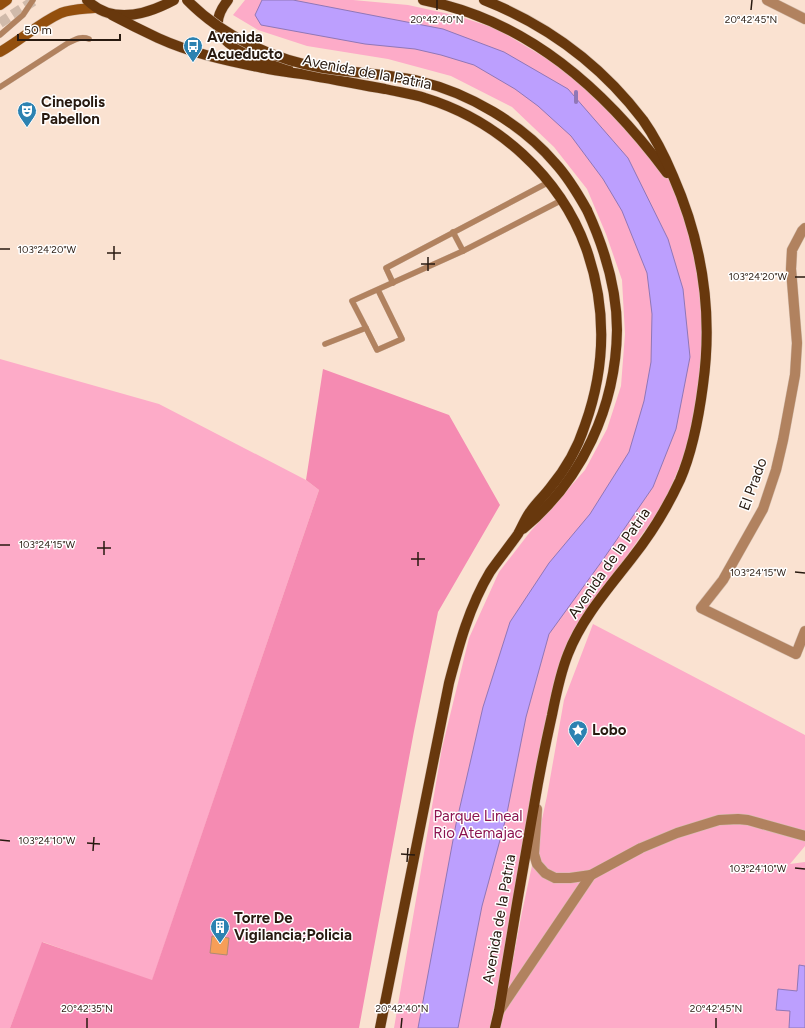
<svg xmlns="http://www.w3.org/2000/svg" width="805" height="1028" viewBox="0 0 805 1028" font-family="Figtree,sans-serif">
<rect width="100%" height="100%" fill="#fae2d1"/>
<g fill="#fdabc8">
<path d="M245,0H353L408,5L458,16L497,29L569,72L603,100L678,188L697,249L705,346L688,447L663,505L573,631L561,664L490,1028H394L442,748L469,638L499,572L530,532L585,470L607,429L621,386L625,334L622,280L606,234L587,189L554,147L512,107L451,76L388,59L307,46L258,30L233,15Z"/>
<path d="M0,359L159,404L306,480L319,490L152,981L43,942L10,1028H0Z"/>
<path d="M593,624L805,735V846L790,864L805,862V1028H500L522,912L547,796L564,700Z"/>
</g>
<path fill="#f58bb2" d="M323,369L449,415L500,505L438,612L414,731L359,1028H10L42,942L152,980L319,490L306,480Z"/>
<g fill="#bc9ffe" stroke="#9077b7">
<path d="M262,0H293L443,29L504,52L568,89L628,158L668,239L683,289L690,357L676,429L653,487L602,561L549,634L526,717L506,818L482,906L458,1028H418L456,824L483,707L510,622L549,563L590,514L629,452L644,401L651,362L652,314L647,273L622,211L603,179L571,136L538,106L515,89L474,65L441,55L415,49L365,44L261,25L255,15Z"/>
<path d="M799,965L805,966V1028H789L790,1011L776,1010L778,989L797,991Z"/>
</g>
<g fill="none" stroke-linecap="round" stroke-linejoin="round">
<path stroke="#9077b7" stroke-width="4" d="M576,102V92"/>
</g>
<path fill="#f69e58" stroke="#b08b71" d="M212,936L229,938L227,955L210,953Z"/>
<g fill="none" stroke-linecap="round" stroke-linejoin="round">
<path stroke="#d0baaa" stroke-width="10" stroke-dasharray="10 5" stroke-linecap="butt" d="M0,23L35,0"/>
<defs>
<g id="lane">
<path d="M0,35L23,15L33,0"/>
<path d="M0,87L68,43C76,39 81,36 89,39"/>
<path d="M453,232L463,251"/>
<path d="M393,283L386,268L549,182"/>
<path d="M366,328L377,350L402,339L378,290"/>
<path d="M325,344L366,328L352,301L463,251L562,200"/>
</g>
<g id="street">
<path d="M767,0L805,19"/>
<path d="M805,228L802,231L792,250L791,269L797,343L795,375L783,440L776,470L763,509L723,580L701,608L796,654L805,631"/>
<path d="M537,809L534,854L537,864L545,873L555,878H570L591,875L641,848L677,833L719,820L738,819L748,820L805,836"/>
<path d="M499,1011L591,875"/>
</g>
<g id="secondary">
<path d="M0,5L7,0"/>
<path d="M0,52C21,40 39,23 61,13C71,9 83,9 94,8"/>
</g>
<g id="primary">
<path d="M87,0C112,25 146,15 174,0"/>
<path d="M228,0C193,44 257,57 288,67"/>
<path d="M423,0C528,20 605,90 667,173"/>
<path d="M484,0C547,25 602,66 643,120C655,137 665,157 673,176C702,242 713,313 703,385C699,416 693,450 680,480C667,508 651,534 632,558C608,589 582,618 568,654C560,674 556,695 552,715C545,746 539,776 534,806C522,874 510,943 499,1011L495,1028"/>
<path d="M112,15C127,23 143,31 158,38C191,53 227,61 263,68C279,72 297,73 314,76C338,80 361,85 385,89C398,92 413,94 425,98C497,120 560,176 586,248C607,307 606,366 585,425C578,447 565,470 550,488C544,496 536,503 530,512C525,519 522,527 518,534C509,547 499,559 490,572C469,607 459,645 449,683L380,1028"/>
<path d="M523,529C582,480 616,407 617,330C617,289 604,247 587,210"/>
</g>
</defs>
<use href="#lane" stroke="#d4beae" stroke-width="6"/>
<use href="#street" stroke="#d4beae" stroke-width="11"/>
<use href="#secondary" stroke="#d4beae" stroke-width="11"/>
<use href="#primary" stroke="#d4beae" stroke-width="11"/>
<use href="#lane" stroke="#b1825f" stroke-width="5.5"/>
<use href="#street" stroke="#b1825f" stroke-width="10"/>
<use href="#secondary" stroke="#934f0d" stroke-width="10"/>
<use href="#primary" stroke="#68380d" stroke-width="10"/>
<defs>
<path id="primary-bridge" d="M187,0C222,36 274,60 323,68C354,73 389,74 419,81C469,93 522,124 555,163C568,177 578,194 587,210"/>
</defs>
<use href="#primary-bridge" stroke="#d4beae" stroke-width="11" stroke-linecap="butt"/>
<use href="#primary-bridge" stroke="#68380d" stroke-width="10"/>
</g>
<path fill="none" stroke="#281a10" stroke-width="1.5" d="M437,10V0M751,10L752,0M0,249H10M107,253H121M114,260V246M421,264H435M428,271V257M795,277H805M0,545H10M97,548H111M104,555V541M411,559H425M418,566V552M795,572L805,573M0,840L10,841M87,843L100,844M93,851L94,837M401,854L415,855M407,862L408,848M795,868L805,869M87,1028V1018M401,1028L402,1018M716,1028V1018"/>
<defs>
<symbol id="bus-pin" viewBox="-11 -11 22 30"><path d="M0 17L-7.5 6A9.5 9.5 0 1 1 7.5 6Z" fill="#2c82b1" stroke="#fff"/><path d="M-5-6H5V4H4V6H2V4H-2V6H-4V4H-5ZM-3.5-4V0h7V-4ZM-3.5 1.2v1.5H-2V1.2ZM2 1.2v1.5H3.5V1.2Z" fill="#fff"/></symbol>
<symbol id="theatre-pin" viewBox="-11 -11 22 30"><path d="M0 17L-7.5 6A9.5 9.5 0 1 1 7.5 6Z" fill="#2c82b1" stroke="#fff"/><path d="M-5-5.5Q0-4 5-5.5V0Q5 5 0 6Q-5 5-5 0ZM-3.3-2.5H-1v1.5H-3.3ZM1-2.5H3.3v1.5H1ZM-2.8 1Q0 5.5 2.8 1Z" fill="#fff"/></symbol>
<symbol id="sight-pin" viewBox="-11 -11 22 30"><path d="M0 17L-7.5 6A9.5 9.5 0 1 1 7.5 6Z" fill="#2c82b1" stroke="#fff"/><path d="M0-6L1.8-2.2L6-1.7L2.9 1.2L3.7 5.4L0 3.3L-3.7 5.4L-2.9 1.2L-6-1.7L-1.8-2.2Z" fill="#fff"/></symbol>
<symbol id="building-pin" viewBox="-11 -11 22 30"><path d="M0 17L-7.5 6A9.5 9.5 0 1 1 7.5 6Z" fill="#2c82b1" stroke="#fff"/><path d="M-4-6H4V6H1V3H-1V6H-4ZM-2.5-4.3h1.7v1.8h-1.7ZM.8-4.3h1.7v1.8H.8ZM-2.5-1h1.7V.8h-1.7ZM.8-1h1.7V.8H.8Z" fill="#fff"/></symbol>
</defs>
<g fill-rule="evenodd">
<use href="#bus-pin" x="182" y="35" width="22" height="30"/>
<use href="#theatre-pin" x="16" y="100" width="22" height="30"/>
<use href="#sight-pin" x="567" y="719" width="22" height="30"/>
<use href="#building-pin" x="209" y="916" width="22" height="30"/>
</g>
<g text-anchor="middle" stroke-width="3" stroke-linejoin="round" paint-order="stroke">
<g font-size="15" font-weight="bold" fill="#281a10" stroke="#fff" text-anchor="start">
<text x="207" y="42">Avenida<tspan x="207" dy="17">Acueducto</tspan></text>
<text x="41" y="107">Cinepolis<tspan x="41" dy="17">Pabellon</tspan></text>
<text x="592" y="735">Lobo</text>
<text x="234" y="923">Torre De<tspan x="234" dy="17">Vigilancia;Policia</tspan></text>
</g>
<g font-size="15" fill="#281a10" stroke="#fff">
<text transform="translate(367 72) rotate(11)" y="5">Avenida de la Patria</text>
<text transform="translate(753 484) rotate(-70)" y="5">El Prado</text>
<text transform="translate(609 563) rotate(-55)" y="5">Avenida de la Patria</text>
<text transform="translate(499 919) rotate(-80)" y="5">Avenida de la Patria</text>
</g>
<g font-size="15" fill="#8c1450" stroke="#fff">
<text x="478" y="821">Parque Lineal<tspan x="478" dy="17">Rio Atemajac</tspan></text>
</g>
</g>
<g font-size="10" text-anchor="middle" fill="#281a10" stroke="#fff" stroke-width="3" stroke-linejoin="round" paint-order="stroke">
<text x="437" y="23">20°42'40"N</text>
<text x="751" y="23">20°42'45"N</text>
<text x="47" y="253">103°24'20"W</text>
<text x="758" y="280">103°24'20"W</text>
<text x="47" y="548">103°24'15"W</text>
<text x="758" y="576">103°24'15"W</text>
<text x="47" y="844">103°24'10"W</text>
<text x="758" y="872">103°24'10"W</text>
<text x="87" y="1012">20°42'35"N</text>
<text x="402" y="1012">20°42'40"N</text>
<text x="716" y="1012">20°42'45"N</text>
</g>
<path d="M18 34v6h102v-6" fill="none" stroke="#281a10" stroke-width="2"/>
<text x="24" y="34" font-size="12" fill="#281a10" stroke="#ffffff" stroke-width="3" paint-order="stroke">50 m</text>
</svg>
